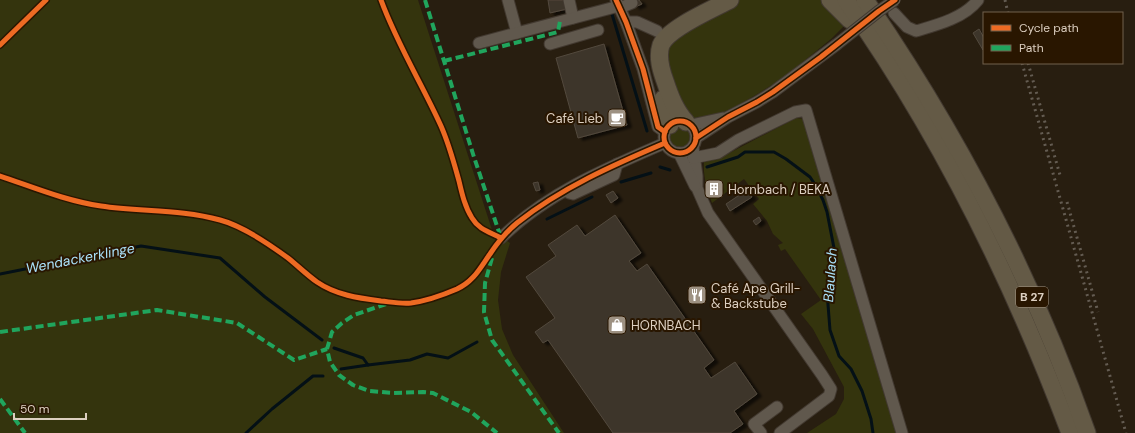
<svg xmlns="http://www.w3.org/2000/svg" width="1135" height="433" viewBox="0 0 1135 433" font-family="'DM Sans',sans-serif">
<defs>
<filter id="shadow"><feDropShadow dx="4.5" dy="2.5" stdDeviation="1" flood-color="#0009"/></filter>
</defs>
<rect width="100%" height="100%" fill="#281e10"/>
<g fill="#34340d">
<path d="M0,0H418L492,230L510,243L501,272L498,300L502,329L513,355L564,433H0Z"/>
<path d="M738,0H823L847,23L831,39L782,79L744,102L725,112L703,120L692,119L678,105L665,49L668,42Z"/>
<path d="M796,118L805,119L902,433H807L836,414L844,399V387L813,329L801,314L821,300L785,249L781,251L778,245L783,243L773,234L767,221L753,204L759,199L744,179L712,203C707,189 703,177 704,162L720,158Z"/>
<circle cx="680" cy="137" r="10"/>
</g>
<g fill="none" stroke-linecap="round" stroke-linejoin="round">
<g stroke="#041016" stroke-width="3">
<path d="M612,14L647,131"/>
<path d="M660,167L670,170"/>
<path d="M707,167L738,157L745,152H774L786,159L810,177L816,186L823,200L827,212L834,248L833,266L827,292L830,330L839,356L851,369L862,391L871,419L873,433"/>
<path d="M621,182L651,173"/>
<path d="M547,219L592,197"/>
<path d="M0,274L141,246L220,258L265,297L322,340"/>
<path d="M334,348L363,358L368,365L410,360L427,354L448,358L477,342"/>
<path d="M341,369L368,365"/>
<path d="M246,433L272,409L313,376H323"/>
</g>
</g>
<g fill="#3e352a" stroke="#52493d" filter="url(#shadow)">
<path d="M548,0H564L567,9L550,13Z"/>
<path d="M632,0H639L642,4L635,7Z"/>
<path d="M979,29L984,38L983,50L973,33Z"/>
<path d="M604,44L627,125L578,138L556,58Z"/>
<path d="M538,182L540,190L536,191L533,183Z"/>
<path d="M716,185L719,188L712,193L709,190Z"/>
<path d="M747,190L752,197L730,211L726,204Z"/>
<path d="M613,191L618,198L611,203L606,195Z"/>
<path d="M615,215L641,253L629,261L637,271L647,264L714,360L704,368L711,378L735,362L757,394L734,411L743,424L730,433H613L548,340L543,343L535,332L555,318L526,277L556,256L548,245L577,225L585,236Z"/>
<path d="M759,217L761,221L756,225L753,221Z"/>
</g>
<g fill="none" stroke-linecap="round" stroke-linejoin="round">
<defs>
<g id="minor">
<path d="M508,0L517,33"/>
<path d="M569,0L573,18"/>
<path d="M616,0L626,22L643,69L658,127L665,132"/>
<path d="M620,8L632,3"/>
<path d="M894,13L907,27L916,31C937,25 964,18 978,0"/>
<path d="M626,22H637L657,31"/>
<path d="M479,43L619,6"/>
<path d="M550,44L598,30"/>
<circle cx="680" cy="137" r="16"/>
<path d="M691,125L723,118"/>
<path d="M696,138L728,117L757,102L773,92L836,45"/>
<path d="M693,147L697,176V188L708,213L822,375L831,389L829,396L780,433"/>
<path d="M679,153L695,186"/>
<path d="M693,158L718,153L738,140L795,112L806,110L902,433"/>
<path d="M569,193L573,194L614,175L617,164"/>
<path d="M501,238C547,193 607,168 665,143"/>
<path d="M761,433L754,424L777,407"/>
</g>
<g id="highway">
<path d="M830,0L850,20"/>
<path d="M846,0C940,133 1013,281 1070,433"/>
<path d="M865,0C957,134 1033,279 1087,433"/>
<path d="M663,99L670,125"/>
<path d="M686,122C675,110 670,96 665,81C661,70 657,57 661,45C668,28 713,9 730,0"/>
</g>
</defs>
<use href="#minor" stroke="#423930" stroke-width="13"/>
<use href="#highway" stroke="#423930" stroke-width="19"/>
<use href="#minor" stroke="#60584d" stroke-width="11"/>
<use href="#highway" stroke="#645a46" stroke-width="17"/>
<g stroke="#645c52" stroke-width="3" stroke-dasharray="2 4" stroke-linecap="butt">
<path d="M1005,0L1008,13"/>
<path d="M1022,63L1126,433"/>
<path d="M1028,63L1060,175"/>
<path d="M1067,202L1098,312"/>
</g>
<defs>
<path id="minor-bridge" d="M836,45L879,11L895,0"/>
</defs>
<use href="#minor-bridge" stroke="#423930" stroke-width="13" stroke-linecap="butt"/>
<use href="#minor-bridge" stroke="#60584d" stroke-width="11"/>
<g stroke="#20a55d" stroke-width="4" stroke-dasharray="8 4" stroke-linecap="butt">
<path d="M425,0L473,154L501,238"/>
<path d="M444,61L558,32L560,21"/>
<path d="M492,258L485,283L484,312L492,340L559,433"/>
<path d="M386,304L354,315L342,323L332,332L327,349L330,362L339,375L353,385L369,391L393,393L423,392L433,393L471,412L497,433"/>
<path d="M0,332L157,310L237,323L294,360L327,349"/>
<path d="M0,399L25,433"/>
</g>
<defs>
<g id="cycleway">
<path d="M381,0C397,44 422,84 441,126C449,144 454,163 459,181C462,194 465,207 472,218C479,230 490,232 501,238"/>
<path d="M616,0L626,22L643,69L658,127L665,132"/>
<path d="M0,45L46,0"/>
<circle cx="680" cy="137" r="16"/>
<path d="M696,138L728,117L757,102L773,92L821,57L879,11L895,0"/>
<path d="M0,176C33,187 66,201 101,206C140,212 181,209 220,220C243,226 269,244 288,258C298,266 307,275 317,282C336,295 358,298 381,301C391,302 401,304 411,303C426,301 443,295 457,289C474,281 480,268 490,254C498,242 506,232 517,223C561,188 613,165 665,143"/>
</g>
</defs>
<use href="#cycleway" stroke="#291600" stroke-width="8"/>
<use href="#cycleway" stroke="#ed6a23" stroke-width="5"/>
</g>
<defs>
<symbol id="cafe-square" viewBox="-11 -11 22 22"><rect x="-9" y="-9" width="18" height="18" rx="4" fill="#9d9182" stroke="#291600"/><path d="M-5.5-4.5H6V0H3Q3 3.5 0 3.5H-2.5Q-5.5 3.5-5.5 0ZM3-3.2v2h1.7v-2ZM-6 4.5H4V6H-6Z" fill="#fff"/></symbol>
<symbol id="building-square" viewBox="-11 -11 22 22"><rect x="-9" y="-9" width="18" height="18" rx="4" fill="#9d9182" stroke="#291600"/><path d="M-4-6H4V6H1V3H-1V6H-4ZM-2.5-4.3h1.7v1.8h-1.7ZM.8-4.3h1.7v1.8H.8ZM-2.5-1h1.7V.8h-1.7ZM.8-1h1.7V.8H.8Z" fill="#fff"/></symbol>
<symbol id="restaurant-square" viewBox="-11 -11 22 22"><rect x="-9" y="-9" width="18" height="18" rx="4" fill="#9d9182" stroke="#291600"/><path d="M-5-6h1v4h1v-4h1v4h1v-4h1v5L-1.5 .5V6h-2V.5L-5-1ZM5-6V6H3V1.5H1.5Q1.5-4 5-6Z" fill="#fff"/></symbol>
<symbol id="shop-square" viewBox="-11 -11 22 22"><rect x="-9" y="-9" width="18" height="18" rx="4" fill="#9d9182" stroke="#291600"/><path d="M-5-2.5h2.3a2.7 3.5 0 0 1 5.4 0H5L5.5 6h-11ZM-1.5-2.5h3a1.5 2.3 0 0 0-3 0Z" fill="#fff"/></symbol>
</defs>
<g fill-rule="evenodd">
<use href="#cafe-square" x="606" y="107" width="22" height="22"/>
<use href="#building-square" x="703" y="178" width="22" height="22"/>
<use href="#restaurant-square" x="686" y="284" width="22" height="22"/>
<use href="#shop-square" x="606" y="314" width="22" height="22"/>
</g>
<g text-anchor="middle" stroke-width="4" stroke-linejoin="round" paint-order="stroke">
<rect fill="#291600" stroke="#a69886" stroke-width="1" x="1016" y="287" width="32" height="20" rx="3"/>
<g font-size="12" font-weight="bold" fill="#dccfc0">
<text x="1032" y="301">B 27</text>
</g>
<g font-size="13" fill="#dccfc0" stroke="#291600" text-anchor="start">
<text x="603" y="123" text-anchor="end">Café Lieb</text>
<text x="728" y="194">Hornbach / BEKA</text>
<text x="711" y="293">Café Ape Grill-<tspan x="711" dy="15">&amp; Backstube</tspan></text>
<text x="631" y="330">HORNBACH</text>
</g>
<g font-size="14" font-style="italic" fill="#aae1f9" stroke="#291600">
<text transform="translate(80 258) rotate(-11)" y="5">Wendackerklinge</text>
<text transform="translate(830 275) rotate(-86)" y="5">Blaulach</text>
</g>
</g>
<rect x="983" y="12" width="140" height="52" fill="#291600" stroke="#71604d"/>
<rect x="991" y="25" width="20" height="6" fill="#ed6a23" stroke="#71604d"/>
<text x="1019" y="32" font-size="12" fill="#dccfc0">Cycle path</text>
<rect x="991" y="45" width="20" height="6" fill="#20a55d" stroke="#71604d"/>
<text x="1019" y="52" font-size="12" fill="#dccfc0">Path</text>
<path d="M14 413v6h72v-6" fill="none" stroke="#dccfc0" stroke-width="2"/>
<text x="20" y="413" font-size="12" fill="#dccfc0" stroke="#291600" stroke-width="3" paint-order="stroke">50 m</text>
</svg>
